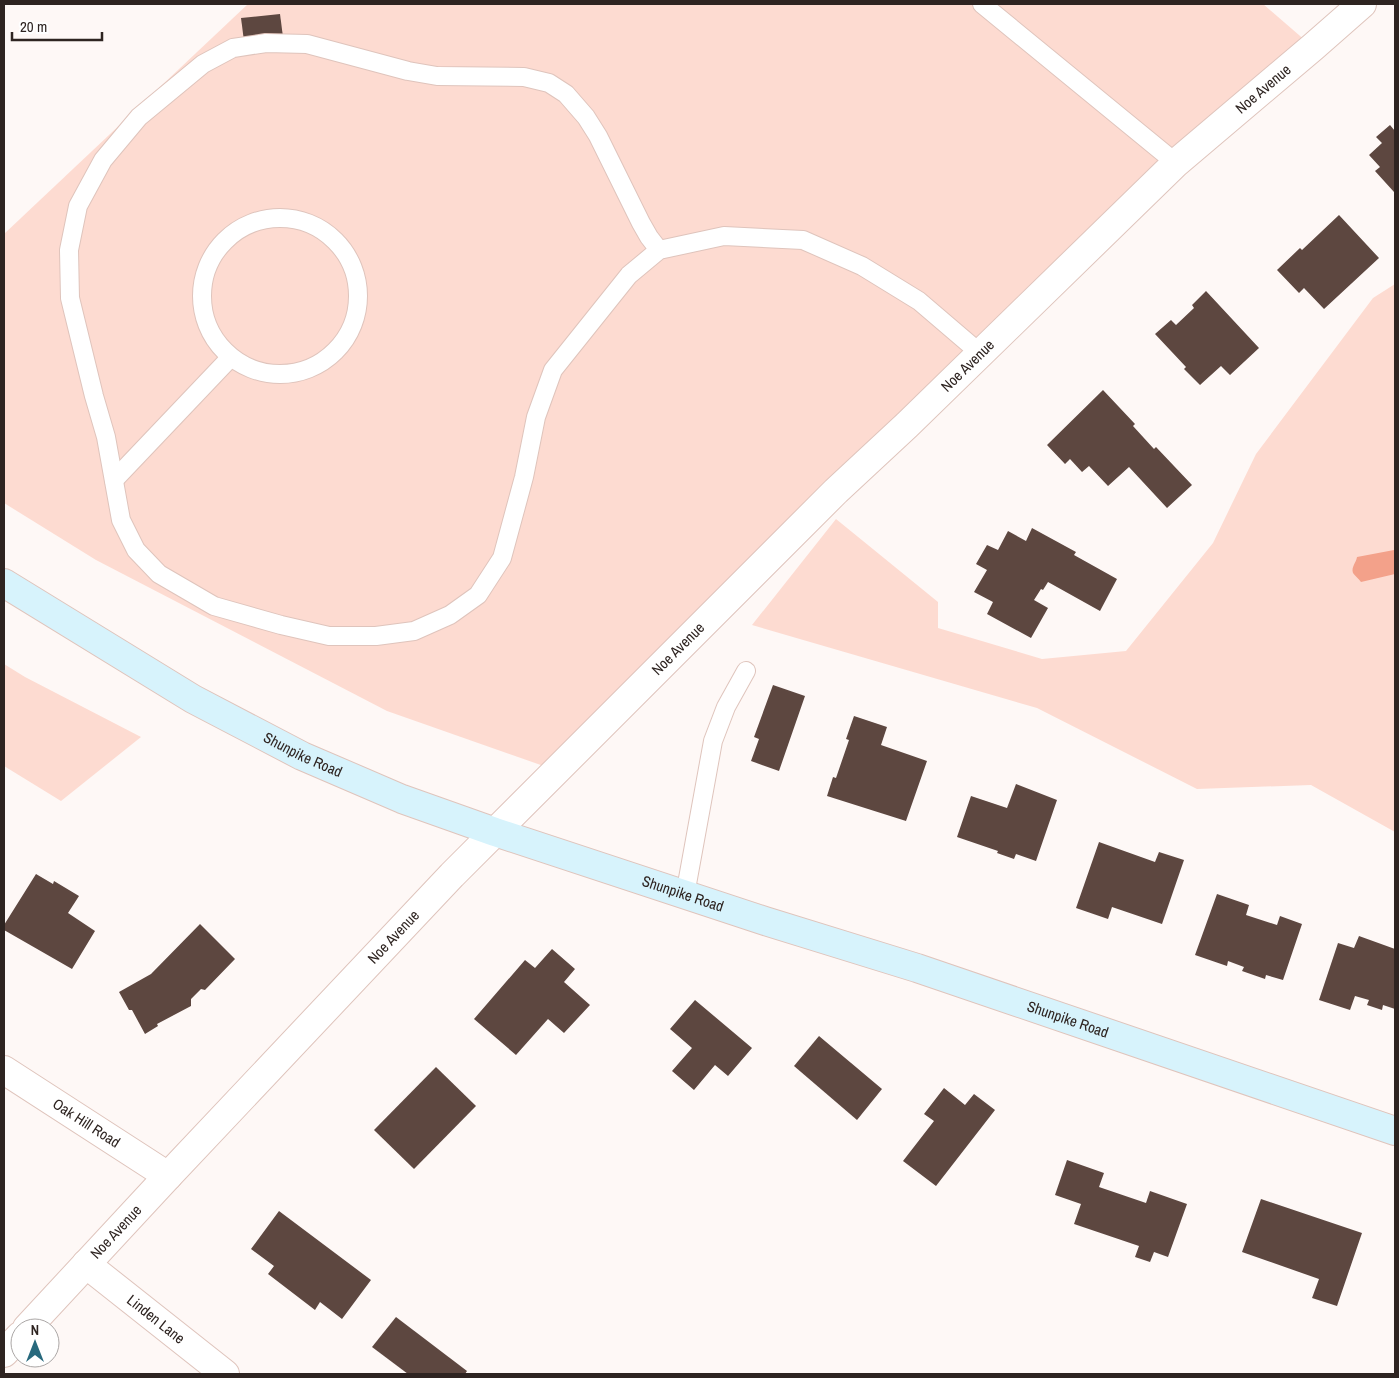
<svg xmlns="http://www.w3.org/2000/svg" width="1399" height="1378" viewBox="0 0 1399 1378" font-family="'Archivo Narrow',sans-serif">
<rect width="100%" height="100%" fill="#fef8f6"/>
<g fill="#fddbd1">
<path d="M248,4H1263L1307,42L555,770L387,711L96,560L4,503V234Z"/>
<path d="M1395,284V832L1311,785L1197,789L1037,708L752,625L836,519L938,602V628L1042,659L1126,651L1213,543L1256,454L1373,298Z"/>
<path d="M4,664L25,677L141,737L61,801L4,766Z"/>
</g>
<path fill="#f3a18a" d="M1394,550L1395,553V574L1361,582C1359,579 1355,576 1353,573C1351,567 1356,563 1357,557Z"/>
<g fill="#5d4740">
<path d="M280,14L283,37L244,41L241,18Z"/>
<path d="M1390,125L1395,131L1394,192L1375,171L1380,167L1369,155L1382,143L1376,137Z"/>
<path d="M1339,215L1379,258L1324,309L1304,288L1299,293L1277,270L1300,248L1302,250Z"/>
<path d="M1206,291L1259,348L1230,375L1221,366L1200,385L1184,369L1186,367L1155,334L1171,320L1176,325L1194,308L1192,305Z"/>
<path d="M1103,390L1135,424L1133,426L1154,449L1156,447L1192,485L1167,508L1129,467L1108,486L1089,466L1082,472L1070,459L1065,464L1047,445Z"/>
<path d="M1032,528L1076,552L1074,555L1117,579L1100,611L1048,582L1043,590L1041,589L1034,600L1048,608L1031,638L987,614L993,602L974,592L987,570L976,564L987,545L998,550L1008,531L1026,541Z"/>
<path d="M773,685L805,696L779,771L751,761L759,739L754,737Z"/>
<path d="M854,716L887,727L881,745L927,761L906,821L827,796L833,777L836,778L849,740L846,739Z"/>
<path d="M1016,784L1057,800L1036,861L1016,854L1014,859L997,853L998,851L957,837L971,796L1007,808Z"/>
<path d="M1099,842L1155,862L1159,852L1184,860L1162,924L1112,907L1108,919L1076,908Z"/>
<path d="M36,874L53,884L54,881L79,896L68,913L95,931L72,969L4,930V925Z"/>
<path d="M1217,894L1249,905L1246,915L1277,925L1280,916L1302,924L1283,980L1266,975L1265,979L1242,971L1244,967L1228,961L1227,966L1195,955Z"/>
<path d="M200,924L235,959L205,990L201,989L191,999V1006L157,1024L158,1026L145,1034L132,1010H129L119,992L151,974Z"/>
<path d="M1359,936L1395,949V1009L1383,1005L1382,1010L1367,1005L1369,1000L1355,996L1350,1010L1319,1000L1338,943L1354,948Z"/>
<path d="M552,949L575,969L564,982L590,1005L564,1033L548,1019L516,1055L474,1019L525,960L535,968Z"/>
<path d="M695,1000L752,1048L728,1076L715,1065L694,1090L672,1071L692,1048L670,1029Z"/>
<path d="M819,1036L882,1089L857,1120L794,1066Z"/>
<path d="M436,1067L476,1106L414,1169L374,1130Z"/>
<path d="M944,1088L965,1105L974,1094L995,1110L936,1186L903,1161L934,1121L924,1114Z"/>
<path d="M1067,1160L1104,1173L1099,1187L1146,1203L1150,1191L1187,1204L1168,1257L1154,1252L1150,1262L1135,1257L1139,1246L1074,1224L1081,1204L1055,1195Z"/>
<path d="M1261,1199L1362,1233L1337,1306L1312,1298L1319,1279L1242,1252Z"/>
<path d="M279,1211L371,1280L342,1319L320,1302L315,1310L268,1274L274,1266L251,1249Z"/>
<path d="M396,1317L467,1371L465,1374H408L372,1347Z"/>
</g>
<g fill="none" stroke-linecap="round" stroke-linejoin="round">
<defs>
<g id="service">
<path d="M982,4L1176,163"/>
<circle cx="280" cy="296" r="78"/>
<path d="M659,250L649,237L641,223L598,136L586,117L566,94L549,83L524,77L437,76L408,71L307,44L266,43L233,48L203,64L139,117L103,160L78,206L69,250L70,298L94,396L106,437L121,520L136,550L159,574L214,606L281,625L329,636H376L414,631L450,615L478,595L502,558L524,477L536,417L553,370L629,275L659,250L724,236L803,240L862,266L919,301L981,354"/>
<path d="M114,480L230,358"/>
<path d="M685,895L713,741L726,707L746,671"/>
</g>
<g id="minor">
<path id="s1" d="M4,1070L168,1176"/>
<path id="s2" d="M86,1264L225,1374"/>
<path id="s3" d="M27,1328L168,1176L452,875L836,491L907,425L1176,163L1313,47L1362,4"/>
<path d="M4,1353L20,1336"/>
</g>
<g id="secondary">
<path id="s4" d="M4,583L193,699L302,756L402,799L495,832L765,921L917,968L1395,1131"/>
</g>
</defs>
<use href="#service" stroke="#dfc4bc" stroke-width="20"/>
<use href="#minor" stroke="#dfc4bc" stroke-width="30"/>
<use href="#secondary" stroke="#dfc4bc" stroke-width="30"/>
<use href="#service" stroke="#fff" stroke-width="18"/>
<use href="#minor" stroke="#fff" stroke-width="28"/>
<use href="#secondary" stroke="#d7f3fc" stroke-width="28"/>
</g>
<g text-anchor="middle" stroke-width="5" stroke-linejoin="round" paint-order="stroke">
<g font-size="15" fill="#2e2421" stroke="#fff">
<text dy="5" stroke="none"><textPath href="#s3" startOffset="1751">Noe Avenue</textPath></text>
<text dy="5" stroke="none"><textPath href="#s3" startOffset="1346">Noe Avenue</textPath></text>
<text dy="5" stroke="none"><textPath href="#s3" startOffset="941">Noe Avenue</textPath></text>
<text dy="5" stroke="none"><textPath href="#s4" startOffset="345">Shunpike Road</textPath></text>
<text dy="5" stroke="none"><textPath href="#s4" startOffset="750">Shunpike Road</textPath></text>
<text dy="5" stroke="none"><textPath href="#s3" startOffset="536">Noe Avenue</textPath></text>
<text dy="5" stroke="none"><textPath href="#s4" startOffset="1155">Shunpike Road</textPath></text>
<text dy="5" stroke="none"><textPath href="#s1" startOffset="98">Oak Hill Road</textPath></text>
<text dy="5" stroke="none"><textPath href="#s3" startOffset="131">Noe Avenue</textPath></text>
<text dy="5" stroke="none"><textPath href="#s2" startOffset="89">Linden Lane</textPath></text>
</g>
</g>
<rect width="1399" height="1378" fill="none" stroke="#2e2421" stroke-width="10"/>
<g transform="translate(35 1343)"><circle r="24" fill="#ffffff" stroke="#aba7a6"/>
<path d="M0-4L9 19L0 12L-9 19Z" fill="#28697d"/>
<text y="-8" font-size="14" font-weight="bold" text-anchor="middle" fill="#2e2421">N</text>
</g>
<path d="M12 32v8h90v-8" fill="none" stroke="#2e2421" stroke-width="2.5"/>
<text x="20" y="32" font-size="15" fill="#2e2421" stroke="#ffffff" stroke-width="4" paint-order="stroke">20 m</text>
</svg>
